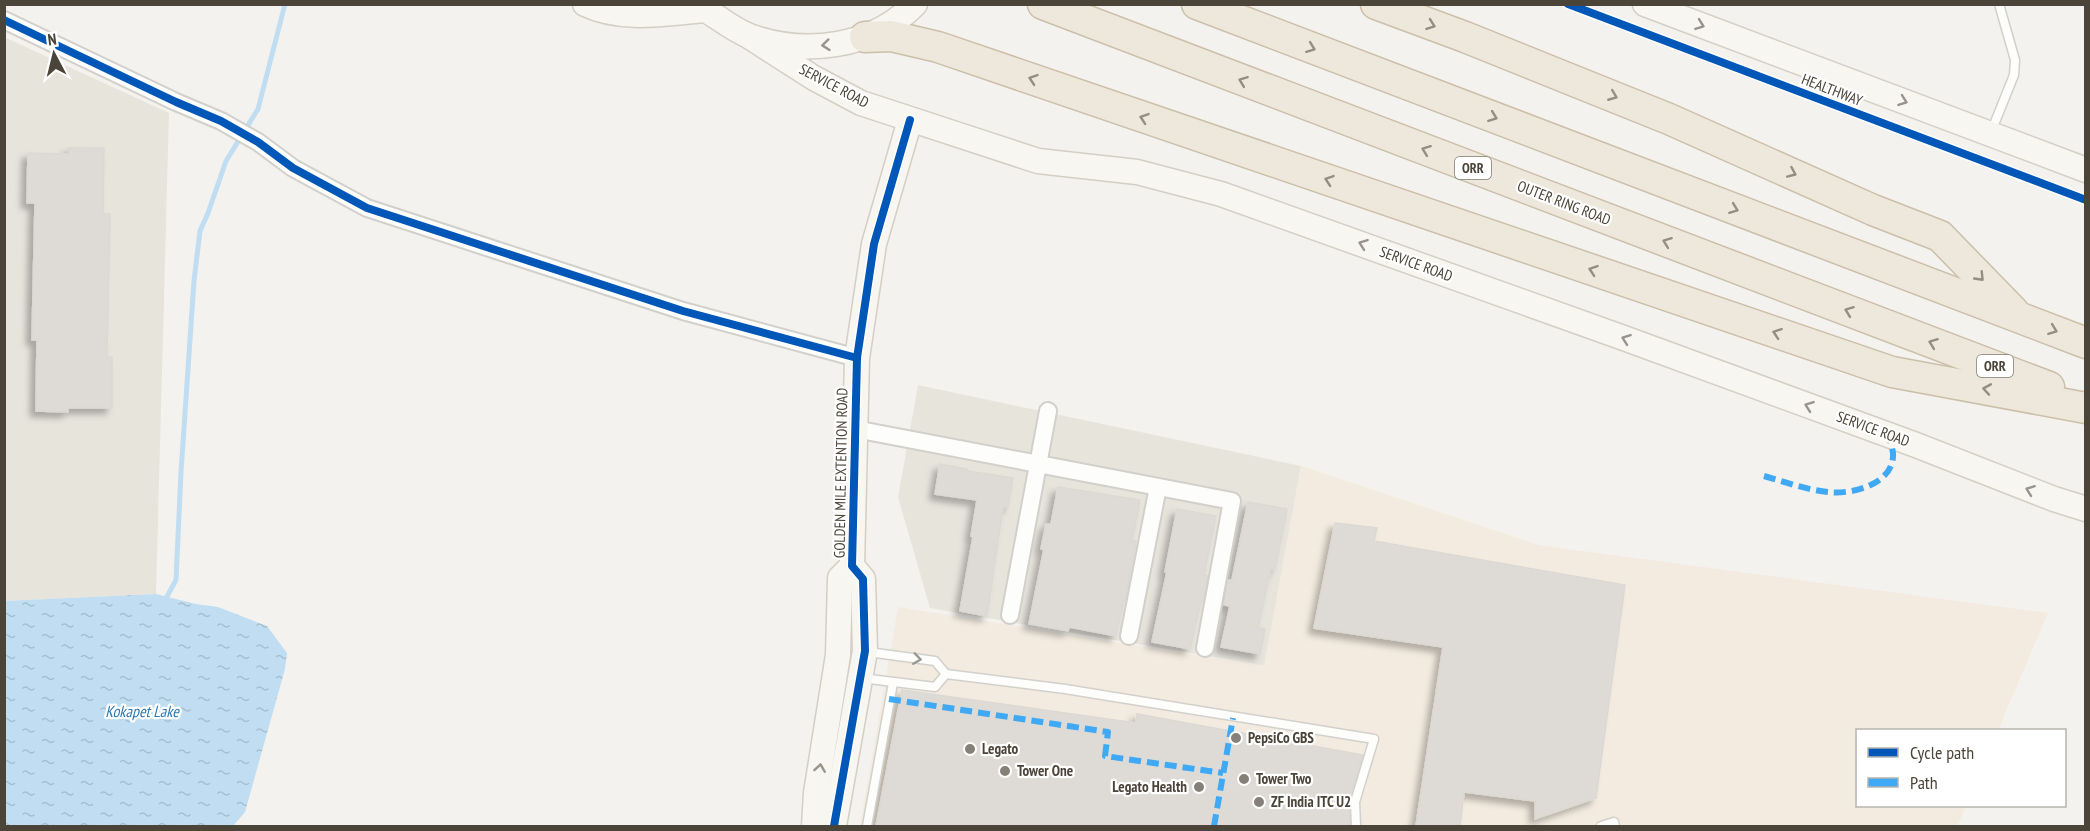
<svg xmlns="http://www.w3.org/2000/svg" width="2090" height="831" viewBox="0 0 2090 831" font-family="'PT Sans Narrow',sans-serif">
<defs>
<pattern id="water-ripples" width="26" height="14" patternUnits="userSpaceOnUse" patternTransform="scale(1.5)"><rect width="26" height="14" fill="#c0ddf1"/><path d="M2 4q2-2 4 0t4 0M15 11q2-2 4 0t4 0" fill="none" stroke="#a6bfcf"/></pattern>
<filter id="shadow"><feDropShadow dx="-5.5" dy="5.5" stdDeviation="3" flood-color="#0004"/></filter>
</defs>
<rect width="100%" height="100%" fill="#f4f2ee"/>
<g fill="#e7e4dc">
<path d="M4,37L169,113L156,594L5,601Z"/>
<path d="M918,385L1301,466L1265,666L930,608L898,497Z"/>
</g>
<path fill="#f3ebdf" d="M1301,466L1538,545L2048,613L1998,730H1858V806H1966L1958,825L1949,826H860L898,607L1264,666Z"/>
<path fill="url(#water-ripples)" d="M156,594L196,604L218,607L267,626L287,653L285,669L245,812L233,826H5V601Z"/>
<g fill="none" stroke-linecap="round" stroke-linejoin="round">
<path stroke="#c0ddf1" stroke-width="5" d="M164,602L176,580L181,472L194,281L200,231L208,213L226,161L258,109L285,4"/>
</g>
<g fill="#dedbd6" stroke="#dcd9d4" stroke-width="1.5" filter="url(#shadow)">
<path d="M69,148H104L103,214H110L107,357H112V408H68V412L36,411L37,340H32L35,203H27L28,153L69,154Z"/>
<path d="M940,464L967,469V471L1013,478L1008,507H1003L987,616L960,611L973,537L971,536L977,500L935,494Z"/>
<path d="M1058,487L1140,500L1132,540L1136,541L1125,600H1124L1116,636L1069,627L1068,631L1029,624L1044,549H1041L1046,524H1051Z"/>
<path d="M1248,502L1287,509L1275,569L1271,568L1258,628L1265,629L1260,654L1221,647L1230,606L1224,605L1228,580H1232Z"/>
<path d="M1177,509L1216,516L1204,575L1208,576L1203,601H1201L1190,649L1152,642L1167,572H1165Z"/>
<path d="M1335,523L1377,528L1374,541L1625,585L1596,798L1535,819V801L1464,792L1460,826H1416L1443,647L1314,628Z"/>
<path d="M902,690L1136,723L1137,714L1363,755L1349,801L1350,826H876Z"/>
</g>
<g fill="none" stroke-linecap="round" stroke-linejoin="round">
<defs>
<g id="lane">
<path d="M1991,132L2014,75L2015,60L1999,4"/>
<path d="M946,674L1065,689L1374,739L1355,802L1356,826"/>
<path d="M861,678L935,687L946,674L935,661L868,652"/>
<path d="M867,826L893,683"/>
<path d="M1601,826L1614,822L1615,826"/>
</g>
<g id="street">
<path d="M4,20L176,102L221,121L258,142L293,168L367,208L683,311L857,358"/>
<path d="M855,429L1232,501L1205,648"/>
<path d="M1010,615L1048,411"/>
<path d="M1129,636L1158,487"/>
</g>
<g id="secondary">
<path d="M585,4C623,22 666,13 706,10"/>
<path d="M701,4L706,10C719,18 734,30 749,36C805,56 872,48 915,4"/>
<path d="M1645,4L2086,170"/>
<path d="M747,35L814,78L861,103L1038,161L1137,172L1221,194L1621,337L1916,445L2054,499L2086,509"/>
<path d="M814,826L816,793L838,655L840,578L852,566"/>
<path d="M834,826L865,651L863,579L852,566L857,358L874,244L910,120"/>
</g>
<g id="highway">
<path d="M1043,4L2049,387"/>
<path d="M1197,4L2086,343"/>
<path d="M1376,4L1465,37L1669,119L1873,210L1940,236L2013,311"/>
<path d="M865,37L891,36L938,47L1892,372L2086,408"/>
</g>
</defs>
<use href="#lane" stroke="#d2d0cb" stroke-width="11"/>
<use href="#street" stroke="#d2d0cb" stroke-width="20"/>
<use href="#secondary" stroke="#d3cfc5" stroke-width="27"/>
<use href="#highway" stroke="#ccbfa9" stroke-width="33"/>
<use href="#lane" stroke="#fdfdfc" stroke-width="8"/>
<use href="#street" stroke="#fdfdfc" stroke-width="16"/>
<use href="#secondary" stroke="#f7f6f1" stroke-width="24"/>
<use href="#highway" stroke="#ede8db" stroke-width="30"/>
<g stroke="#3fa9f5" stroke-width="6" stroke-dasharray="12 6" stroke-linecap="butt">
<path d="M1764,476C1785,482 1807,490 1828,492C1852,495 1895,484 1893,453C1892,447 1890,440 1888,435"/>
<path d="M889,699L1108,732L1105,756L1223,773"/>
<path d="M1214,826L1233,718"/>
</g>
<defs>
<g id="cycleway">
<path d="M1568,4L2086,200"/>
<path d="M4,20L176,102L221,121L258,142L293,168L367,208L683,311L857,358"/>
<path d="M834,826L865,651L863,579L852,566L857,358L874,244L910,120"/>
</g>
</defs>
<use href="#cycleway" stroke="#fff" stroke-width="11"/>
<use href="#cycleway" stroke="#0057b8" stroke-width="8"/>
</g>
<defs><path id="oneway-chevron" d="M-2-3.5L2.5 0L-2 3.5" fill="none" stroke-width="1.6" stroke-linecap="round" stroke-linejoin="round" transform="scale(1.5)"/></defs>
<g stroke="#948e82">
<use href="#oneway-chevron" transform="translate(1431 25) rotate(20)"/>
<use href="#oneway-chevron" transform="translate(1311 48) rotate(21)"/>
<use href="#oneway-chevron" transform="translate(1033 79) rotate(-161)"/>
<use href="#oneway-chevron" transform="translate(1243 81) rotate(-159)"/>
<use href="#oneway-chevron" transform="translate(1613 96) rotate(22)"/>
<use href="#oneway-chevron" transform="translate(1493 117) rotate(21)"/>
<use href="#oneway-chevron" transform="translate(1144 118) rotate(-161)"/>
<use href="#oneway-chevron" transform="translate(1426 150) rotate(-159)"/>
<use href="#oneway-chevron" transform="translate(1792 173) rotate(24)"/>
<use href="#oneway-chevron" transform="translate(1329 180) rotate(-161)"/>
<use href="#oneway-chevron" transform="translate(1734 209) rotate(21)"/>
<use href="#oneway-chevron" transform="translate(1667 242) rotate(-159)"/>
<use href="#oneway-chevron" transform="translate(1593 270) rotate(-161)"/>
<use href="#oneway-chevron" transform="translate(1980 277) rotate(46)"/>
<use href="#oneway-chevron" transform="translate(1849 311) rotate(-159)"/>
<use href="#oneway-chevron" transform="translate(2053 330) rotate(21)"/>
<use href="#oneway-chevron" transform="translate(1777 333) rotate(-161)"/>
<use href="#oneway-chevron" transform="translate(1933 343) rotate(-159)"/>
<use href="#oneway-chevron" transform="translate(1987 389) rotate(-170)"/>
</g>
<g stroke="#98948c">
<use href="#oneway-chevron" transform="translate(1700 25) rotate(20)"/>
<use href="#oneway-chevron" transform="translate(826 45) rotate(174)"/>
<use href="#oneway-chevron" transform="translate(1903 101) rotate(20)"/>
<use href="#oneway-chevron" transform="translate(1363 244) rotate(-160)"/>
<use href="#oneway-chevron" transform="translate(1626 339) rotate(-160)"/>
<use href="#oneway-chevron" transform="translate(1809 406) rotate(-160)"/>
<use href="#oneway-chevron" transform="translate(2030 490) rotate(-159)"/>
<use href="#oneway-chevron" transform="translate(820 768) rotate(-81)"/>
</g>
<use stroke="#9b9791" href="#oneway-chevron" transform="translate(917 659) rotate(8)"/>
<g fill="#868178" stroke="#fff" stroke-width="2">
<circle cx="1236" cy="738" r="6"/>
<circle cx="970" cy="749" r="6"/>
<circle cx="1005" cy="771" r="6"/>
<circle cx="1244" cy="779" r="6"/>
<circle cx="1199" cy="787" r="6"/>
<circle cx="1259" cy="802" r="6"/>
</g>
<g text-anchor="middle" stroke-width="4.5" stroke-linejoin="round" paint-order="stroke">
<g fill="#fff" stroke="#817c74" stroke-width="1.5">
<rect x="1455" y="157" width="36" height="22" rx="4.5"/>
<rect x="1977" y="355" width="36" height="22" rx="4.5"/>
</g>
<g font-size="14" font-weight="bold" fill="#4b4439">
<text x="1473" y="173">ORR</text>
<text x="1995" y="371">ORR</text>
</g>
<g font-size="15" fill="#4b4439" stroke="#fff">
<text transform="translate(834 86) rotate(28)" y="5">SERVICE ROAD</text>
<text transform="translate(1832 90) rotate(21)" y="5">HEALTHWAY</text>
<text transform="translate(1564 203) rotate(21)" y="5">OUTER RING ROAD</text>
<text transform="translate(1416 264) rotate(20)" y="5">SERVICE ROAD</text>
<text transform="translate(1873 429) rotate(20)" y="5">SERVICE ROAD</text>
<text transform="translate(841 473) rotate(-89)" y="5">GOLDEN MILE EXTENTION ROAD</text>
</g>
<g font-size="15" font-weight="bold" fill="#4b4439" stroke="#fff" text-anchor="start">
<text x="1248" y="743">PepsiCo GBS</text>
<text x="982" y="754">Legato</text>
<text x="1017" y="776">Tower One</text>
<text x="1256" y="784">Tower Two</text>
<text x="1187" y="792" text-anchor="end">Legato Health</text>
<text x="1271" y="807">ZF India ITC U2</text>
</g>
<g font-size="16" font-style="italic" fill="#2e7ab2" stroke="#fff">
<text x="142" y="717">Kokapet Lake</text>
</g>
</g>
<rect width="2090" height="831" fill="none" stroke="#4b4439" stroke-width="12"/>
<rect x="1856" y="729" width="210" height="78" fill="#ffffff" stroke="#b7b4b0" stroke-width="1.5"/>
<rect x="1868" y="748" width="30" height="9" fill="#0057b8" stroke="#b7b4b0" stroke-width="1.5"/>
<text x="1910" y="759" font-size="18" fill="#4b4439">Cycle path</text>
<rect x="1868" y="778" width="30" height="9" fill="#3fa9f5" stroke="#b7b4b0" stroke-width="1.5"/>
<text x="1910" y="789" font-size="18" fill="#4b4439">Path</text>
<g transform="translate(54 54) rotate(353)" stroke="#ffffff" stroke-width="4.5" paint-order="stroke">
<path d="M0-4.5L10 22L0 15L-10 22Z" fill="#4b4439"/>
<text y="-9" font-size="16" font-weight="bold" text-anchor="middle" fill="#4b4439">N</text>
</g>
</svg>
